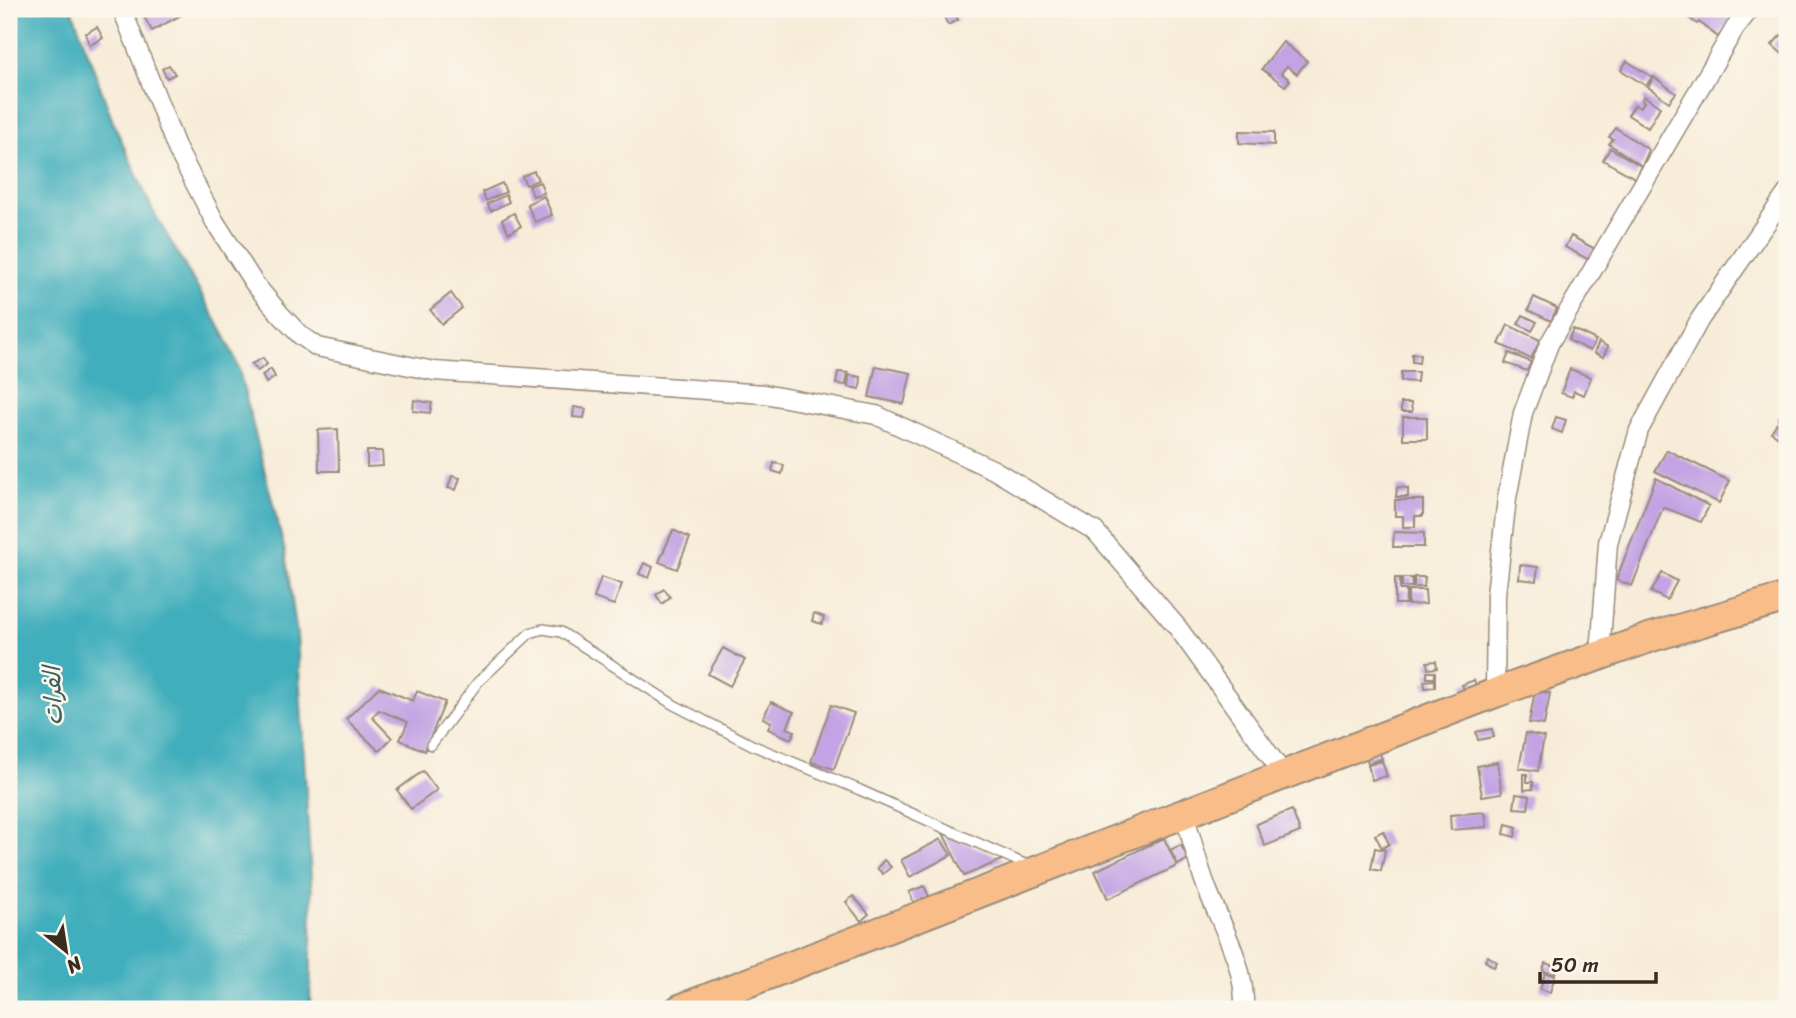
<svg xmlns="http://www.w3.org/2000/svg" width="1796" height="1018" viewBox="0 0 1796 1018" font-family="Sriracha,'Playpen Sans Arabic',sans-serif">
<rect width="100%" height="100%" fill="#fbf7ec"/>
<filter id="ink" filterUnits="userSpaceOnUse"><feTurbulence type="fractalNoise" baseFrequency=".0143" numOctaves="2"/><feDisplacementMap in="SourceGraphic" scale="14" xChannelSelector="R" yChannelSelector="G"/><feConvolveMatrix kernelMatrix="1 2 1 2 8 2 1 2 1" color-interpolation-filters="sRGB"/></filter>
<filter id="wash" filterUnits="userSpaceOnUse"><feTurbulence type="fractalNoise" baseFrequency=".00686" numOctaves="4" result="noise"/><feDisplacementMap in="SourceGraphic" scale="28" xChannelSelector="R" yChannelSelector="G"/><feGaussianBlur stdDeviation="1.57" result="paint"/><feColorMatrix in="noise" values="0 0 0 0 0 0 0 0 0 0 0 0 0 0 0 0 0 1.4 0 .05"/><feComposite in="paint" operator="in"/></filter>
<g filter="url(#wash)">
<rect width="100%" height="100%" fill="#f7ecd8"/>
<path fill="#3faebc" stroke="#3d6c6d" stroke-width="2" d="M9,9H72L113,122L152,209L224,334L238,366L285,552L297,635L312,897L310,1009H9Z"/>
<g id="blocks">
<g fill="#c3a3e3">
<path d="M156,9H192L152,31L143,15Z"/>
<path d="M940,9H952L958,20L948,25Z"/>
<path d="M1690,9H1716L1731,20L1718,37L1699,22L1697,24L1685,15Z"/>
<path d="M97,27L103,38L90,45L85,34Z"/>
<path d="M1781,35L1787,40V58L1772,45Z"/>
<path d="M1283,42L1307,61L1297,74L1287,66L1281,73L1290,80L1285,86L1262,69Z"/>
<path d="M1627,61L1652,77L1646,86L1621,70Z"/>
<path d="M169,65L175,74L167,78L162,69Z"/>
<path d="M1654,77L1676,93L1669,102L1648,87Z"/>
<path d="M1644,96L1660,107L1648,128L1628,115L1635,105L1640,108L1644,102L1642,100Z"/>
<path d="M1616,128L1649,150L1642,166L1609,144L1613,139L1609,137Z"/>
<path d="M1239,131L1274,132V145L1239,143Z"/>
<path d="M1610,148L1641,166L1635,178L1603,160Z"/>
<path d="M534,171L538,180L526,185L522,176Z"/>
<path d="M540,182L544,193L533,196L529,186Z"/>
<path d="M502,183L506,192L486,201L482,192Z"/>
<path d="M506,195L509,202L491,211L487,204Z"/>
<path d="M544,196L552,215L535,222L527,204Z"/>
<path d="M514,213L521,226L509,233L502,220Z"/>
<path d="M1571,236L1595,249L1589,260L1565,247Z"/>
<path d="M451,293L462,308L442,324L430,310Z"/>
<path d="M1534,297L1557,308L1551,321L1528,310Z"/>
<path d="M1523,315L1537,322L1532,331L1518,324Z"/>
<path d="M1508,325L1540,340L1531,359L1499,344Z"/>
<path d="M1573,329L1596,340L1590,351L1568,340Z"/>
<path d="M1599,342L1608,347L1603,357L1594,353Z"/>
<path d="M1509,353L1531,362L1527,371L1505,363Z"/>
<path d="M1412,354H1420L1419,363L1412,362Z"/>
<path d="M263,358L267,364L258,371L251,364Z"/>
<path d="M876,366L911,373L904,404L869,397Z"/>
<path d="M271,369L275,377L266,383L262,375Z"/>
<path d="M1570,369L1591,377L1584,395L1574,391L1572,397L1561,393Z"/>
<path d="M838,372L848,373L846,385L836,384Z"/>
<path d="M1401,372H1418L1417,382L1401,381Z"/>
<path d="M849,375L861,377L860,389L848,387Z"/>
<path d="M414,400L432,403L430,413L413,411Z"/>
<path d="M1401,403H1411L1412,412H1401Z"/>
<path d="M1787,405V425L1778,419Z"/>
<path d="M574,407L586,409L584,418L573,417Z"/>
<rect x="1403" y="417" width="24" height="22"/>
<path d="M1556,417L1566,420L1562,433L1552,429Z"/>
<path d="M1777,423L1787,429L1782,439L1771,432Z"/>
<path d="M338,429L339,471H319L318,430Z"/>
<path d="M1667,450L1730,481L1719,503L1655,471Z"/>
<path d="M367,451H382L383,466L367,467Z"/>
<path d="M774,463L784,465L782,474L772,471Z"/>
<path d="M452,476L460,478L456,490L448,488Z"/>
<path d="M1656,478L1709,506L1701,522L1663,507L1632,586L1616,580Z"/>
<path d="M1397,487L1408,488V497H1396Z"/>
<path d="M1395,500H1423V516H1415V527H1403V516H1395Z"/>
<path d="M673,530L690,538L677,569L659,562Z"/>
<path d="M1394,532L1424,533V547H1393Z"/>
<path d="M644,563L653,567L649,578L639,574Z"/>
<path d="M1520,565L1538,567L1536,581L1519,579Z"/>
<path d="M1662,573L1677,581L1667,600L1651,592Z"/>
<path d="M601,577L622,584L614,605L594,598Z"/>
<path d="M1414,577H1425L1424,587H1414Z"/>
<path d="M1395,578H1400V590H1406V604H1395Z"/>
<rect x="1402" y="578" width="10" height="9"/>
<path d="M664,589L670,597L662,604L656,595Z"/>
<path d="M1408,590H1425L1426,604L1408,605Z"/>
<path d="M814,613L824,617L822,624L812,621Z"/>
<path d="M723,648L745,660L730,686L708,674Z"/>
<path d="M1436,661L1437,668L1428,669L1427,662Z"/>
<rect x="1427" y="672" width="8" height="6"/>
<path d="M1435,680V687L1425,688L1424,681Z"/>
<path d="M1474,680L1476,685L1465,691L1462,685Z"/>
<path d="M379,687L413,701L417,691L445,702L425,751L400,740L408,722L379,710L372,717L392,738L379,751L346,719Z"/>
<path d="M1535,691L1550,693L1544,725L1529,723Z"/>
<path d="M771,702L794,712L787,728L795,731L791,739L768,729L771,722L763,718Z"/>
<path d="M831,705L854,713L834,769L811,762Z"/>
<path d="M1492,729L1494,737L1478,740L1476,732Z"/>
<path d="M1526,733L1544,737L1538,771L1519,768Z"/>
<path d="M1379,751L1382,759L1368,763L1366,755Z"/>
<path d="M1382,761L1387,776L1372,780L1368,765Z"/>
<path d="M1497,762L1502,793L1482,796L1477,766Z"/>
<path d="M423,771L437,790L411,809L397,790Z"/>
<path d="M1524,774H1527V782H1533V789L1524,790Z"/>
<path d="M1516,794L1530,796L1528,809L1514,808Z"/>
<path d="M1292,810L1300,832L1265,846L1256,824Z"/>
<path d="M1485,812L1487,827L1451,830L1450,815Z"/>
<path d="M1506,824L1517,827L1515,837L1504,834Z"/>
<path d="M1383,831L1389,844L1382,848L1375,835Z"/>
<path d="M943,833L1004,859L964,876Z"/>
<path d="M1164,838L1177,866L1108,899L1095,871Z"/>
<path d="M941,839L951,855L910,877L901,860Z"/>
<path d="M1181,845L1188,859L1178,865L1170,850Z"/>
<path d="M1375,848L1385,850L1381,871L1371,869Z"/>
<path d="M884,860L891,867L883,874L877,868Z"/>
<path d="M924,886L929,896L914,903L909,892Z"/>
<path d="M853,896L869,914L861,921L846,902Z"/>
<path d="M1488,956L1497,962L1494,967L1485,961Z"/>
<path d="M1545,963L1557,967L1555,974L1543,971Z"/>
<path d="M1545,973L1555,976L1550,992L1540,989Z"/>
</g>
</g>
</g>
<g filter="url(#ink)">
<use href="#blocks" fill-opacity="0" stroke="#998b7b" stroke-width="2"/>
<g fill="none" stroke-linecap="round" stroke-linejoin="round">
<defs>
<path id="service" d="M431,745L478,682L530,633L543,629L561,632L674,705L754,746L860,790L1031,867"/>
<g id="minor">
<path d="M122,9L177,149L215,222L254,283L280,314L300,335L317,347L434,371L764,394L876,415L994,470L1095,531L1178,628L1284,775"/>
<path d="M1600,655L1608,543L1639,430L1700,319L1787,193"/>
<path d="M1495,693L1496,594L1507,498L1523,413L1549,344L1735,28L1750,9"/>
<path d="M1184,814C1192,839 1198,866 1208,891C1223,929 1246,967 1244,1009"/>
</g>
<path id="primary" d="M680,1009L1495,693L1652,637L1787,597"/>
</defs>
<use href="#service" stroke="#998b7b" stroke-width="12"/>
<use href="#minor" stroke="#998b7b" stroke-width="21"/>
<use href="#primary" stroke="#998b7b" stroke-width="32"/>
<use href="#service" stroke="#fff" stroke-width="9"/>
<use href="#minor" stroke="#fff" stroke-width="18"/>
<use href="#primary" stroke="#f8bd89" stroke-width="28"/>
</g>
</g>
<g text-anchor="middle" stroke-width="5" stroke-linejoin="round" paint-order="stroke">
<g font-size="24" font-style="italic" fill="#3d5f5d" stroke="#fbf7ec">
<text transform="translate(53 696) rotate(-92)" y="8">الفرات</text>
</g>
</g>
<rect width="1796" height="1018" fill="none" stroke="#fbf7ec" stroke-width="35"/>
<g transform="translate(66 951) rotate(150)" stroke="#fbf7ec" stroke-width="5" paint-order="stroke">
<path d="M0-5L12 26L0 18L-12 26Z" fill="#3b2a1e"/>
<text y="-10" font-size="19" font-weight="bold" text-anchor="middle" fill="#3b2a1e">N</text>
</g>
<path d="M1540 972v10h116v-10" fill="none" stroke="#3b2a1e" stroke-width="3.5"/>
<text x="1551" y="972" font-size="21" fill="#3b2a1e" stroke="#fbf7ec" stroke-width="5" paint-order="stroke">50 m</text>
</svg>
